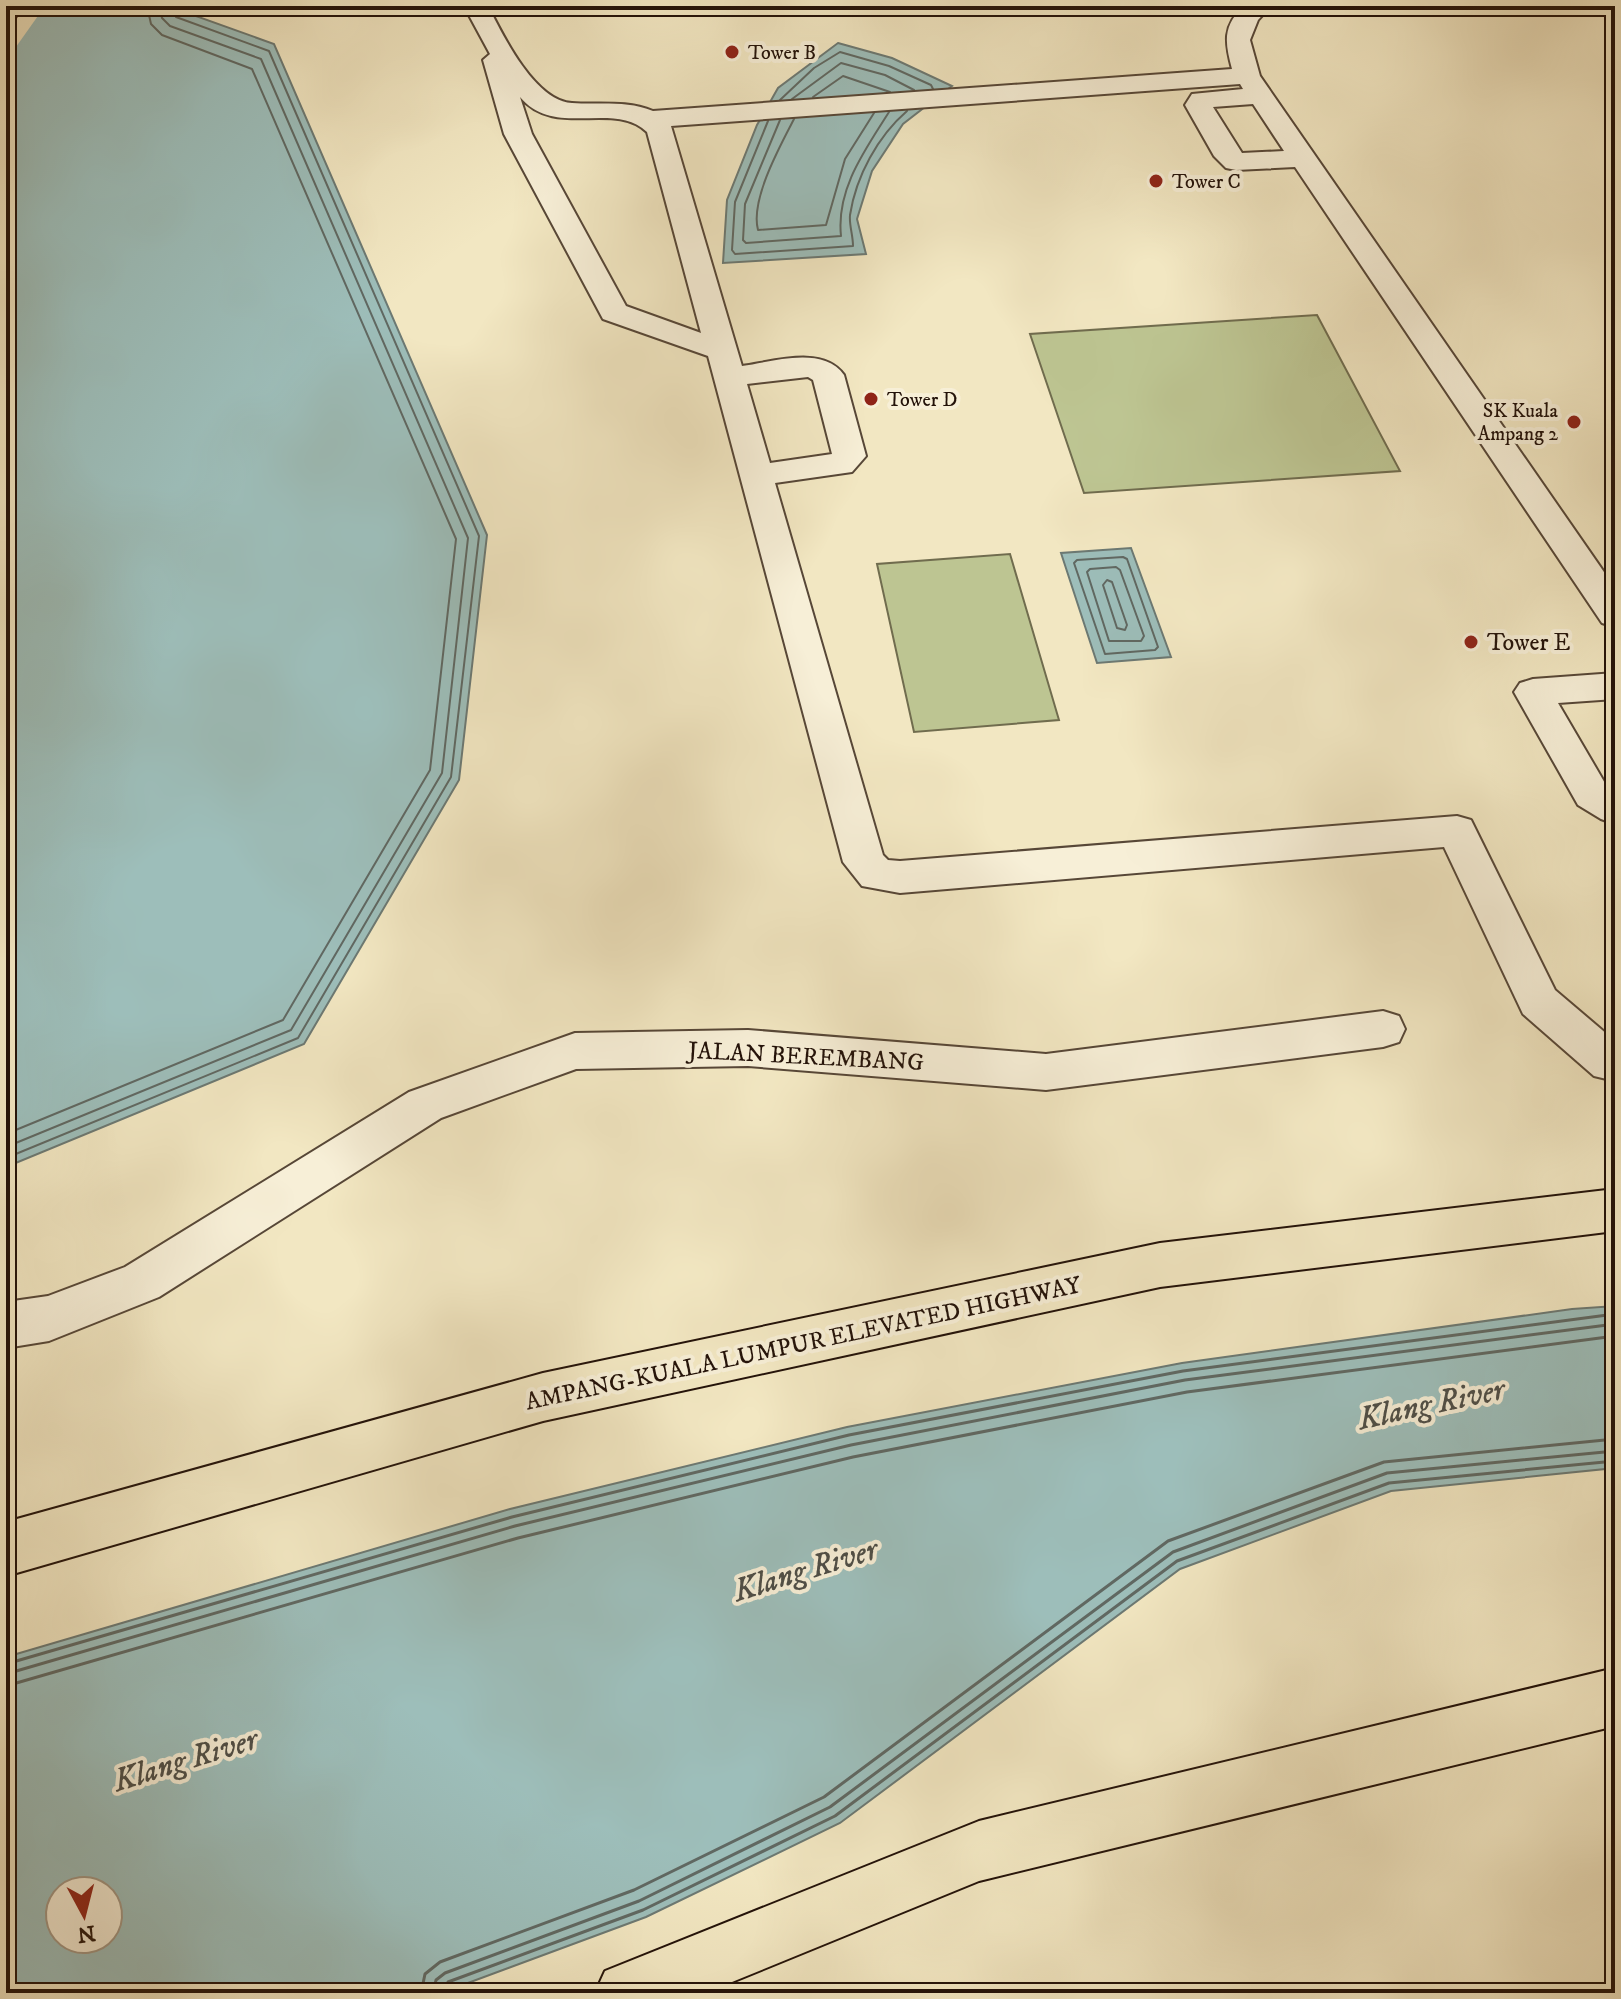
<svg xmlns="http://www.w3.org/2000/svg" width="1621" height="1999" viewBox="0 0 1621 1999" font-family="'IM FELL DW Pica',serif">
<rect width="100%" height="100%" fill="#f2e7c2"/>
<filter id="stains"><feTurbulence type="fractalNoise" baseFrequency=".0025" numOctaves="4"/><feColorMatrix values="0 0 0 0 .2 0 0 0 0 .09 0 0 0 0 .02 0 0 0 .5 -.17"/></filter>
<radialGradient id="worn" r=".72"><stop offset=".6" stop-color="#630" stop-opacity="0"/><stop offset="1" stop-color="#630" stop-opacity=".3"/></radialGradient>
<g fill="#bdc592" stroke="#706c4e" stroke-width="2">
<path d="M1317,315L1400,471L1084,493L1030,334Z"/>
<path d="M1010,554L1059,720L914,732L877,564Z"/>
</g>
<g fill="#9dbeba" stroke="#6c7973" stroke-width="2" fill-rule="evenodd">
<path d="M6,6H168L274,44L487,535L459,780L304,1044L6,1167Z"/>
<path d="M838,43L892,58L952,86L903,124L872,171L857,219L866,254L723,263L727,200L757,125L778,88Z"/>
<path d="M1131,548L1171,657L1097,663L1061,553Z"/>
<path d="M1615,1306V1468L1391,1491L1180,1569L840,1823L646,1917L441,1993H6V1657L510,1509L847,1427L1182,1363L1572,1309ZM60,1891H108V1939H60Z"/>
</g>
<path fill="#f2e7c2" d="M6,6H45L6,61Z"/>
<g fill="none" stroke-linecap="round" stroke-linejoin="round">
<g stroke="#606862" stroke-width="2">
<path d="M813,97L843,76L890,92"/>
<path d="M792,99L841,63L885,75L914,90"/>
<path d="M780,100L814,68L840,52L889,66L931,85L933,89"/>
<path d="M794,119C780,146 750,200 758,230L826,225L845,159L874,113"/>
<path d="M780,120L745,204L743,240L746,243L841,236C836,189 865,150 889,112"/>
<path d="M768,121L735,202L732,250L735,254L853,246C853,235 849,225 850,215C856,176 878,136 907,111"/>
<path d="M1123,557L1127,559L1158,647L1155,650L1105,654L1074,563L1077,560Z"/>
<path d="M1116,567L1120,570L1144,636L1141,641H1109L1087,572L1090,569Z"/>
<path d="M1107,580L1112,582L1127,625L1125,630L1117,628L1103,585Z"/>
<path d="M6,1134L283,1020L430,770L456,539L252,69L162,35L151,24L147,6"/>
<path d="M6,1147L291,1030L442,773L468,538L261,59L170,26L162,18L159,6"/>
<path d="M6,1158L298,1038L451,777L479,536L269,51L176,17L170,6"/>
</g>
<g stroke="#606862" stroke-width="3">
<path d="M6,1664L512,1517L849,1435L1183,1371L1615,1314"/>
<path d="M6,1674L515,1526L851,1445L1185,1380L1615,1324"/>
<path d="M6,1686L518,1538L853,1457L1187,1392L1615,1336"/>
<path d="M421,1993L425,1974L440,1962L634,1890L824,1797L1168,1541L1384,1462L1615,1439"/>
<path d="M433,1993L436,1980L445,1973L639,1901L830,1807L1173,1552L1387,1473L1615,1451"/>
<path d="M443,1993L448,1982L643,1910L835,1816L1177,1561L1389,1483L1615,1461"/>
</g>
<defs>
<g id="minor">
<path d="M6,6H22L15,18L6,20Z"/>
<path d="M464,6H488C503,36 535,101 572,103C599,105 626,100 653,111L1232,69C1225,43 1222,26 1244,6H1271L1258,20L1250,40L1260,76L1615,588V627L1602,623L1295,167L1236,170L1226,168L1214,156L1185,105L1192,94L1243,89L1240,84L671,126L742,366C772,362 823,345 844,375L866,456L852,472L775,483L883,855L888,860L900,861L1457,816L1471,820L1555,990L1615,1041V1081L1594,1076L1523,1014L1444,847L900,893L862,886L843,862L708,356L603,319L504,134L483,60L490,54ZM520,97C555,139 614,100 647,132L701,333L626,306L532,134ZM1253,104L1284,151L1242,153L1213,107ZM808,377L813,380L832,454L770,463L747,384Z"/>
<path d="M1598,6H1615V14L1601,11Z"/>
<path d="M1615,673V699L1558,703L1606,785L1615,790V824L1601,819L1578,805L1514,692L1520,683L1533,679Z"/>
<path d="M1383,1011L1399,1016L1405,1029L1399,1042L1383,1047L1046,1090L748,1066L576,1069L441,1118L159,1297L49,1341L6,1348V1302L48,1296L125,1267L409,1092L575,1033L748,1030L1046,1054Z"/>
</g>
<g id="highway">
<path d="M1615,1189V1231L1160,1287L543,1421L6,1576V1522L543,1373L1160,1243Z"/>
<path d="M1615,1668V1726L979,1881L705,1993H595L605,1971L979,1821Z"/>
</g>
</defs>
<use href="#minor" stroke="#574737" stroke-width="4"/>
<use href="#highway" stroke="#231209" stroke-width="4"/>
<use href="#minor" fill="#f7efd7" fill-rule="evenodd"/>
<use href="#highway" fill="#f2e7c2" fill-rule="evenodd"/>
</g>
<g fill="#8f2418" stroke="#f7efd7" stroke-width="3">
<circle cx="732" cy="52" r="8"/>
<circle cx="1156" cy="181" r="8"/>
<circle cx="871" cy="399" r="8"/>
<circle cx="1574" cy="422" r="8"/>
<circle cx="1471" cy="642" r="8"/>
</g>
<g text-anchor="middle" stroke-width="8" stroke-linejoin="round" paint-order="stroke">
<g font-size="20" fill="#231209" stroke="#f7efd7" text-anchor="start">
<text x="748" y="59">Tower B</text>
<text x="1172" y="188">Tower C</text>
<text x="887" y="406">Tower D</text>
<text x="1558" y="417" text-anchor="end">SK Kuala<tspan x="1558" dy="23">Ampang 2</tspan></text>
</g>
<g font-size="24" fill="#231209" stroke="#f7efd7" text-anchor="start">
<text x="1487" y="650">Tower E</text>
</g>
<g font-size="24" fill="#231209" stroke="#f7efd7">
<text transform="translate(806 1056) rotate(3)" y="8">JALAN BEREMBANG</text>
<text transform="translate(803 1343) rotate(-12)" y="8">AMPANG-KUALA LUMPUR ELEVATED HIGHWAY</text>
</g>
<g font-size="32" font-style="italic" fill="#4e4e47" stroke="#f7efd7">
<text transform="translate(1431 1403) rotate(-12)" y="11">Klang River</text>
<text transform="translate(805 1569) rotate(-17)" y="11">Klang River</text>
<text transform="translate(185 1759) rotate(-17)" y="11">Klang River</text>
</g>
</g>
<rect width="1621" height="1999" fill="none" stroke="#f2e7c2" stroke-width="32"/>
<rect x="8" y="8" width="1605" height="1983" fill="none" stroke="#231209" stroke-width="4"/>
<rect x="16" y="16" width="1589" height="1967" fill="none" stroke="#231209" stroke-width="2"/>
<g transform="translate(84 1915) rotate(173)"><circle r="38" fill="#f7efd7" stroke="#a29785" stroke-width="2"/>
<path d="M0-6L14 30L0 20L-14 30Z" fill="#8f2418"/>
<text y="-12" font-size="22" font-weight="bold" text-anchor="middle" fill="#231209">N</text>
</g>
<rect width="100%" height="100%" filter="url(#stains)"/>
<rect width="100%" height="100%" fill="url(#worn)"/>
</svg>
